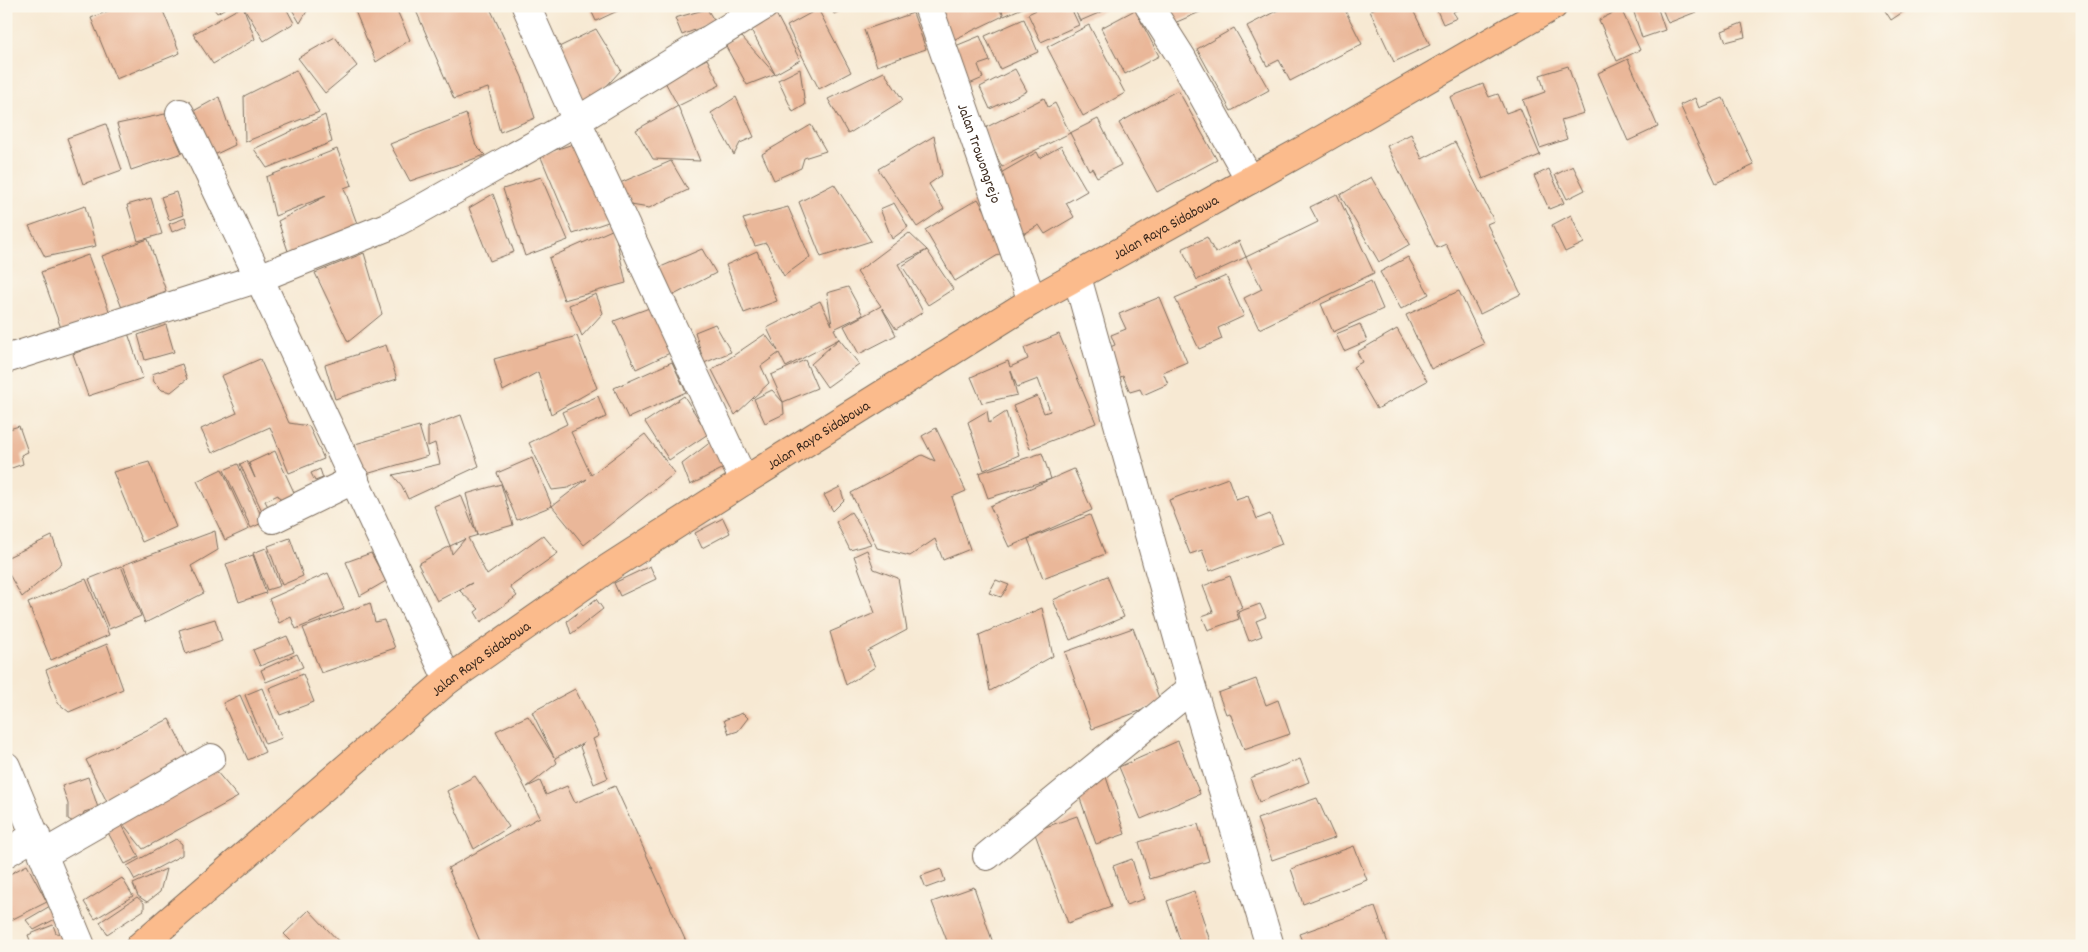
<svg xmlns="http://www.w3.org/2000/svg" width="2088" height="952" viewBox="0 0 2088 952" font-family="Dekko,sans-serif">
<rect width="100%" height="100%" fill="#fbf7ec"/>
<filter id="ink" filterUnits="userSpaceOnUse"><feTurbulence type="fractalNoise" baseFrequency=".02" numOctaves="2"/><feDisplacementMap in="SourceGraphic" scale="10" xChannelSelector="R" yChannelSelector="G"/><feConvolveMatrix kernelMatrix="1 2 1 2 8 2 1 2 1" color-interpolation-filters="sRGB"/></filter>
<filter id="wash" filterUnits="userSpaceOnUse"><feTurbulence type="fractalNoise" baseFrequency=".0096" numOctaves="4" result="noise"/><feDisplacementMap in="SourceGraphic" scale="20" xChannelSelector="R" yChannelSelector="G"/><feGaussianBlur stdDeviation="1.12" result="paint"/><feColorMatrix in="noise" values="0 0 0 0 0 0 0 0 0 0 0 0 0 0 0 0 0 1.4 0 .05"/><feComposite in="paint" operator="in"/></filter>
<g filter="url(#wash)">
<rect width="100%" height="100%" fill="#f7e9d3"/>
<g id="blocks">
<g fill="#eab799">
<path d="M120,6H161L180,53L116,79L91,18Z"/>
<path d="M212,6H229L217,13Z"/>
<path d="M243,6L255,39L213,64L193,34Z"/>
<path d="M243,6H285L294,23L264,41Z"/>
<path d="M290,6H310L300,23Z"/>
<path d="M353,6H395L410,40L376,62Z"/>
<path d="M414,6H489L522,77L535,118L500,132L488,88L454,99Z"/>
<path d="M589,6H628L596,21Z"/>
<path d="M673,6H691L677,12Z"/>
<path d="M830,6H850L834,14Z"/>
<path d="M936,6H998L1003,16L953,40Z"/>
<path d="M1000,6H1027L1004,16Z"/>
<path d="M1045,6H1070L1079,25L1041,42L1028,14Z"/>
<path d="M1073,6H1115L1080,21Z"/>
<path d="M1165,6H1214L1172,24Z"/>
<path d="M1286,6H1343L1362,44L1290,81L1279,60L1267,66L1247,26Z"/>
<path d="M1379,6H1411L1430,45L1394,62L1370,11Z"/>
<path d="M1435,6H1465L1453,12L1457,18L1443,24Z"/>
<path d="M1632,6H1657L1665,30L1642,38Z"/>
<path d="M1661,6H1694L1696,12L1668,23Z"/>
<path d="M1882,6H1912L1891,20Z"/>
<path d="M707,9L715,22L682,35L675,18Z"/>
<path d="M818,9L851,72L819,89L787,26Z"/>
<path d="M1621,9L1640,50L1617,61L1599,20Z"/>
<path d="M774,10L800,60L775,74L747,85L724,43L742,37L775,74L748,24Z"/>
<path d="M1135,10L1159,56L1125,74L1101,28Z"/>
<path d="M913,13L926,49L877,66L864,30Z"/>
<path d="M1024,19L1038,52L1000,69L985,36Z"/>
<path d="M1742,23L1745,37L1726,42L1722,31Z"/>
<path d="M1089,25L1125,93L1083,116L1047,47Z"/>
<path d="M1234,28L1269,90L1231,111L1197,49Z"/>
<path d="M596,29L621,70L586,109L559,47Z"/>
<path d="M980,36L990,61L978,65L983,78L967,85L953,47Z"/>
<path d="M335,37L357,66L325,93L298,58Z"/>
<path d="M707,59L720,85L678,106L664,80Z"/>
<path d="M1628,59L1658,127L1628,141L1598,73Z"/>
<path d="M1568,66L1584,113L1561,120L1567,139L1540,148L1523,100L1545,92L1540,75Z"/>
<path d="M800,69L805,105L793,112L778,80Z"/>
<path d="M1015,69L1027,91L990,109L980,87Z"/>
<path d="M296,70L319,112L245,142L244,96Z"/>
<path d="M884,72L903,100L848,134L828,99Z"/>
<path d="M1483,84L1489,97L1498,94L1506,113L1520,108L1540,155L1483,179L1450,97Z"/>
<path d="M1178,90L1217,160L1157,192L1119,123Z"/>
<path d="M219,97L235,145L210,157L190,113Z"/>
<path d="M736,97L754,137L740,143L734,155L711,113Z"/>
<path d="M1044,98L1048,107L1055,103L1070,133L1002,167L983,129Z"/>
<path d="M1695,98L1699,108L1723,98L1754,165L1716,183L1680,105Z"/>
<path d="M678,106L700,161L653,159L636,130Z"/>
<path d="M165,114L182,153L131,170L117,124Z"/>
<path d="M466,114L476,146L485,155L410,181L390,144Z"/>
<path d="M325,115L332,142L267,168L254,149Z"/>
<path d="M1098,119L1121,165L1097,177L1092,168L1089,170L1070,133Z"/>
<path d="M106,124L122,170L83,184L67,138Z"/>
<path d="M811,125L826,151L804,158L801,168L774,180L762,154Z"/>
<path d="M1411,134L1422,159L1455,142L1494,221L1487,224L1521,294L1480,314L1446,244L1437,248L1387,146Z"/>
<path d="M934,136L942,175L929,184L944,209L917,227L878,169Z"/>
<path d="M576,143L611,221L573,234L540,155Z"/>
<path d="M1061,146L1087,191L1066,203L1074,217L1045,234L1039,225L1024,234L992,178L1037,152L1040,158Z"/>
<path d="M337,149L352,185L344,188L359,229L290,257L278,221L326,196L275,216L266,177Z"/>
<path d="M671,161L688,190L649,208L631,205L613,186Z"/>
<path d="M1573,166L1585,190L1567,199L1555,175Z"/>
<path d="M1549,169L1564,203L1549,209L1534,176Z"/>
<path d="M541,177L568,240L525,256L503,189Z"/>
<path d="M1371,177L1410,244L1379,262L1340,195Z"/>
<path d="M834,184L871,241L821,257L799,202Z"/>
<path d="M176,192L183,215L169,220L161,197Z"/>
<path d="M493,194L514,252L490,261L469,208Z"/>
<path d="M1337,194L1374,273L1259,329L1244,298L1262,289L1246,257L1318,222L1310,207Z"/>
<path d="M151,198L162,234L138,241L127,205Z"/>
<path d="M978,199L1008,249L955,281L925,230Z"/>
<path d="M894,203L908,227L892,239L880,209Z"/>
<path d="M85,206L96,246L45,257L29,226Z"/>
<path d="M788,207L810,257L784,276L766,243L755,246L743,219Z"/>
<path d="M1571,215L1584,243L1565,252L1552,225Z"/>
<path d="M185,218L187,226L172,232L169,224Z"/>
<path d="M614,229L626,283L564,300L549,258Z"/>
<path d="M909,233L927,250L953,289L928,305L902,266L927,250L898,264L923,312L896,329L882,308L896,335L859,354L844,326L881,306L857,272Z"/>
<path d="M1207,237L1215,253L1239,241L1246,257L1197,280L1182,249Z"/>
<path d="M148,239L166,291L122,308L102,256Z"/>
<path d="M702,249L716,273L670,297L656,269Z"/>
<path d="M757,251L777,301L744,313L726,265Z"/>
<path d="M364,253L382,314L348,342L315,273Z"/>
<path d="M88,255L110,313L62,331L41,272Z"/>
<path d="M1408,257L1429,294L1401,309L1380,272Z"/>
<path d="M1226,276L1244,316L1218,328L1222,339L1199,349L1175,298Z"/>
<path d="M1371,281L1383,309L1333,332L1321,304Z"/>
<path d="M848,287L863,315L834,329L839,339L786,367L779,353L761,366L769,383L735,415L712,370L765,334L778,351L767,328L820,301L832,325L827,293Z"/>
<path d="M1459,291L1484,344L1431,369L1406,315Z"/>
<path d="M596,294L603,313L582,336L569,305Z"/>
<path d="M1160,297L1187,362L1163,372L1168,384L1143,395L1140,389L1130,392L1123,376L1115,379L1103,350L1115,345L1111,335L1126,329L1119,314Z"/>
<path d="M652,307L670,353L636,369L614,321Z"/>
<path d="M715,324L731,352L704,363L695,332Z"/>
<path d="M1360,324L1367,341L1344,351L1336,334Z"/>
<path d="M166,325L174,352L145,360L138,335Z"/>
<path d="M1397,329L1427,381L1377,409L1353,367L1362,362L1357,352Z"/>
<path d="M128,333L143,378L88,396L73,354Z"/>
<path d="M1059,334L1096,423L1030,449L1013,406L1037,396L1044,413L1050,411L1038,379L1017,387L1011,371L1017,395L982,403L971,377L1008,361L1010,367L1028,359L1024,348Z"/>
<path d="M577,336L597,388L551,414L538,372L503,391L494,359Z"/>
<path d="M839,339L859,364L827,387L811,364Z"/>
<path d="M386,345L397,379L335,399L325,365Z"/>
<path d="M260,359L289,423L309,426L324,459L289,473L270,427L212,453L201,429L237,413L221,376Z"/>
<path d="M805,360L817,388L783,402L784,414L765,423L754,399L772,390L783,402L771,375Z"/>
<path d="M672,362L686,392L628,418L614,388Z"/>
<path d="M182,364L187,379L171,392L162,390L154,382L152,374Z"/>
<path d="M598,396L606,417L571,432L591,475L645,434L675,473L584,545L552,506L517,520L497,473L532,458L552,506L587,479L568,488L552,490L529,443L567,424L562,412Z"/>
<path d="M684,396L708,434L669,460L645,422Z"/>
<path d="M987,411L989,423L1006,412L1019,455L984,470L968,422Z"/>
<path d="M461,415L479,466L408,499L402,486L393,475L440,464L435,443L428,446V427Z"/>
<path d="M19,426L28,452L21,455L23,464L6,470V430Z"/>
<path d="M419,426L428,456L363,475L355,444Z"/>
<path d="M936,428L966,491L952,497L970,549L943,560L935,539L910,556L877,548L851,493L922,455L935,461L922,436Z"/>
<path d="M712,441L728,466L690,485L682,464Z"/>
<path d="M275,451L298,501L284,507L278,495L265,501L271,512L264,515L240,464L247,461L255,478L249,463Z"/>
<path d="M1042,453L1051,479L1074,469L1092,510L1009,547L990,506L1051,479L988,498L979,473Z"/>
<path d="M149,462L176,527L142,542L113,472Z"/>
<path d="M238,464L264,522L251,528L224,470Z"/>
<path d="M222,469L249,529L225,540L197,481Z"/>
<path d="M320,469L323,478L315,481L311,473Z"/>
<path d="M1228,478L1236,500L1248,496L1257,519L1270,514L1282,544L1210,571L1202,550L1190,554L1169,500Z"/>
<path d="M501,484L513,525L468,538L487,575L543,535L558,553L510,587L517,596L481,622L475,612L479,609L459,590L472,583L437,601L418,564L450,546L452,554L465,539L450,546L434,506L461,495L477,535L466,494Z"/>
<path d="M840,487L844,500L833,511L824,495Z"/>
<path d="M851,512L871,544L850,550L836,522Z"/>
<path d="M1090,515L1105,554L1043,578L1028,539Z"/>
<path d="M723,518L730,533L702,548L695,533Z"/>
<path d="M215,531L218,550L191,566L204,593L145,623L123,565Z"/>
<path d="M52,536L62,563L22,597L6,569V558Z"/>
<path d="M290,538L303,576L282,585L268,546Z"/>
<path d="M266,548L280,586L267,590L253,553Z"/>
<path d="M867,550L874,569L898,578L907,630L868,651L875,667L846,685L830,632L875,613L854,556Z"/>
<path d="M371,553L386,581L360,596L346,562Z"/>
<path d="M253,555L266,593L239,602L226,564Z"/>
<path d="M121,566L141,616L109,629L89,579Z"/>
<path d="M650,566L656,579L620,596L614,583Z"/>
<path d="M328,573L344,609L296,629L291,617L279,623L269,599Z"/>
<path d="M1107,576L1124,617L1070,640L1053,600Z"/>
<path d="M1230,576L1242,608L1236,610L1239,619L1208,630L1202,616L1213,612L1203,586Z"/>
<path d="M86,579L109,635L51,660L28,603Z"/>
<path d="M996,580L1009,585L1001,597L989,593Z"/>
<path d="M596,599L603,609L571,634L567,621Z"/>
<path d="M370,603L375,622L384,620L395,648L321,673L303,628Z"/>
<path d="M1260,604L1266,617L1256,621L1262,636L1249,641L1238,612Z"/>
<path d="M1042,608L1053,656L990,691L979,635Z"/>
<path d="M215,619L222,641L186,654L179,630Z"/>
<path d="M1133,628L1161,703L1092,729L1065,652Z"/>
<path d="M287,636L294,652L260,666L253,650Z"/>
<path d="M107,644L123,689L69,712L58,703L46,670Z"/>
<path d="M297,654L303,667L266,682L261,670Z"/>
<path d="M303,674L314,702L280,715L269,688Z"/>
<path d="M1256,679L1266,705L1278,700L1290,734L1244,750L1230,713L1226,714L1218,693Z"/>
<path d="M262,688L282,738L265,744L245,695Z"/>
<path d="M575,689L599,736L593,739L608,778L594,784L580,747L584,743L555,758L557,763L527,787L540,781L546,795L567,786L575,803L615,786L688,946H482L448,868L540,817L496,731L528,716L554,757L532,712Z"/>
<path d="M240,695L265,752L248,760L223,703Z"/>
<path d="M743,713L748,718L738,731L729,734L724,720Z"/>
<path d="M169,719L193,766L110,808L86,760Z"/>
<path d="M1178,741L1200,794L1141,819L1119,767Z"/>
<path d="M1300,759L1309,782L1259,802L1250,778Z"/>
<path d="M216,771L238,797L143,849L119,819L139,857L125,864L105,827L119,819Z"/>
<path d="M475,776L509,827L474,849L447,791Z"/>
<path d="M88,777L98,808L84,812L79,825L68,819V804L62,786Z"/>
<path d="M1106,777L1125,834L1096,844L1076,787Z"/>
<path d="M1317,798L1335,838L1272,860L1257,819Z"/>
<path d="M1077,816L1111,907L1068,923L1034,831Z"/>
<path d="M1198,824L1209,861L1150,879L1139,842Z"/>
<path d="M176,839L182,844V855L135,880L127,866Z"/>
<path d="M1354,846L1367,880L1303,904L1291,869Z"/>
<path d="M1132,859L1144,899L1126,905L1113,866Z"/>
<path d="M27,865L47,902L11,920L6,911V876Z"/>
<path d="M166,869L160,892L147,902L138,896L133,884Z"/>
<path d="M941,869L945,881L926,888L921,876Z"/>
<path d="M122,878L133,896L95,919L84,902Z"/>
<path d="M974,887L994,946H949L932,902Z"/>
<path d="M1194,891L1210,941L1196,946H1182L1167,901Z"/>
<path d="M137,897L144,903V910L107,934L100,922Z"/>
<path d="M57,902L63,915L34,930L26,920Z"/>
<path d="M1375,907L1389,946H1304L1299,934Z"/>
<path d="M309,910L343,946H296L284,934Z"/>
<path d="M53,925L56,933L71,935L70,946H32L28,935Z"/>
</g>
</g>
</g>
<g filter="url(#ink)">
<use href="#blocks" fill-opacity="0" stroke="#7d6d5d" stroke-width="1"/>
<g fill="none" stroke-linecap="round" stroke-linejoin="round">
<defs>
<g id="minor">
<path d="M526,6L577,121L744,481"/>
<path id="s1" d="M928,6L1032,301"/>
<path d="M1149,6L1182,58L1250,180"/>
<path d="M1077,277L1192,688L1270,946"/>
<path d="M6,359L259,278L180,113"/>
<path d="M273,519L355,479"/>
<path d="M448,680L259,278L389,226L412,214L577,121L764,6"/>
<path d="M6,766L81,946"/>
<path d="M6,853L36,835"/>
<path d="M44,854L211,758"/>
<path d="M987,856L1192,688"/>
</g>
<g id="trunk">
<path id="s2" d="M140,946L448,680L610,567L744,481L1032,301L1309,147L1553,6"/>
</g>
</defs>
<use href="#minor" stroke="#7d6d5d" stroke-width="30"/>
<use href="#trunk" stroke="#7d6d5d" stroke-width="30"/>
<use href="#minor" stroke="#fff" stroke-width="28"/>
<use href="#trunk" stroke="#fbbb8c" stroke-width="28"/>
</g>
</g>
<g text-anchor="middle" stroke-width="4" stroke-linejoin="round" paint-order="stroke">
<g font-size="15" fill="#3b2a1e" stroke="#fbf7ec">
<text dy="5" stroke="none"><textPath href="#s1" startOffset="156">Jalan Trowongrejo</textPath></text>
<text dy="5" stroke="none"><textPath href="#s2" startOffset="1256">Jalan Raya Sidabowa</textPath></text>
<text dy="5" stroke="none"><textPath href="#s2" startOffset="851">Jalan Raya Sidabowa</textPath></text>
<text dy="5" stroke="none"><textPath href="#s2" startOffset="446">Jalan Raya Sidabowa</textPath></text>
</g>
</g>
<rect width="2088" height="952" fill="none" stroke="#fbf7ec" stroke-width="25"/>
</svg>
